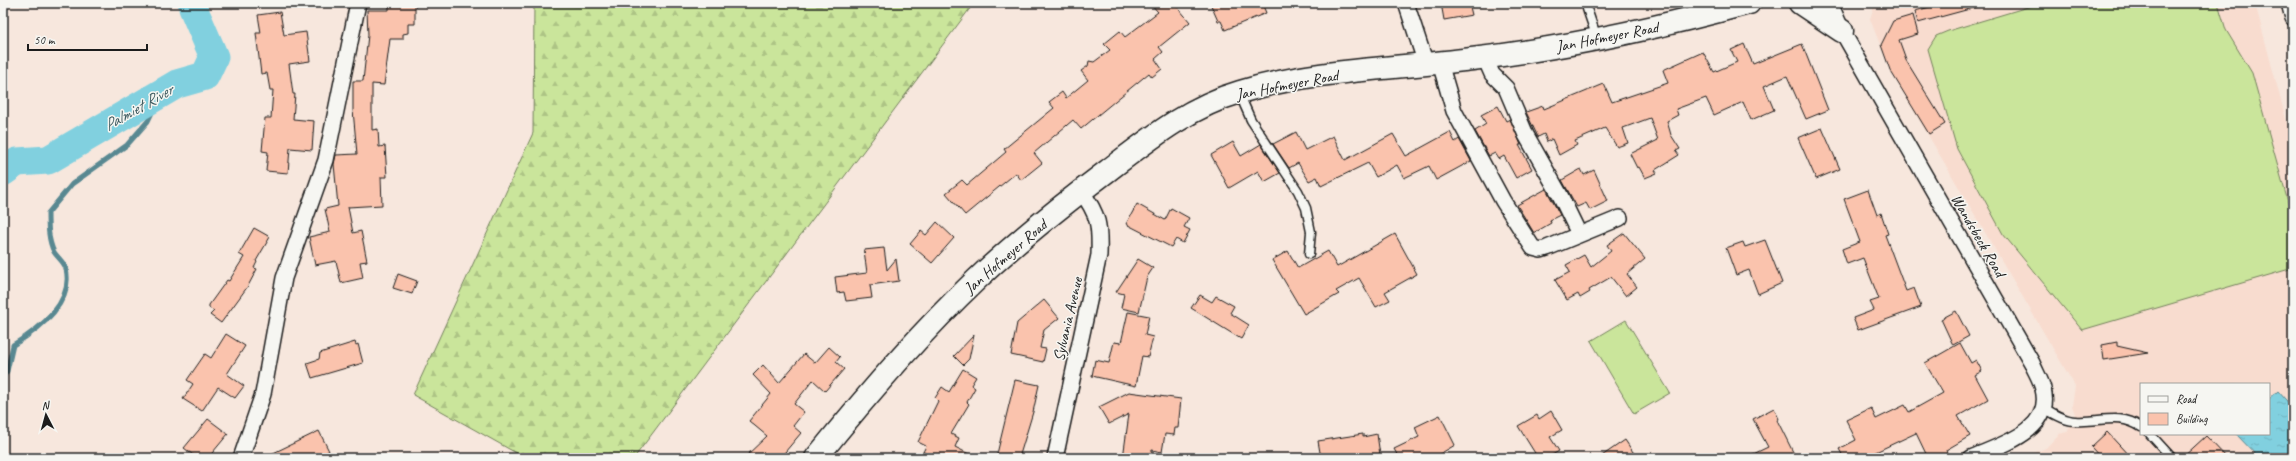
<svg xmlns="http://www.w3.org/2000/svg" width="2296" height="461" viewBox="0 0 2296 461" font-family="Caveat,sans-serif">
<defs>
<pattern id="forest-firs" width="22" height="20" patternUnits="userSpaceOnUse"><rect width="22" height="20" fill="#cae59b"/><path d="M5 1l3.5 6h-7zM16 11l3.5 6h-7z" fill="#adc485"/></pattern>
<pattern id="water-ripples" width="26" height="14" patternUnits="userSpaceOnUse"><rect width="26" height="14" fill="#81d0df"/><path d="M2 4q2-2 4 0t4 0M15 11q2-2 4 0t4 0" fill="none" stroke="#6fb2bf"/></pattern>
</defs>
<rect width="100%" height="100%" fill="#f7e7dd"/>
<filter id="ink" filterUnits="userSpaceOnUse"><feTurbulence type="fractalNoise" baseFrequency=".025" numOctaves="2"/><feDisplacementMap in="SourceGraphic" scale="8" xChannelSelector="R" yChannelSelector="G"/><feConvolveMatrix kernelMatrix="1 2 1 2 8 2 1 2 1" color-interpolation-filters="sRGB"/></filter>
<g filter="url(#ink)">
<path fill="#f8dccf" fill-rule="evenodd" d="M1875,3H2255L2293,146V458H2022L2046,448L2059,434L2067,432L2075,414L2072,406L2075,386L1890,70L1870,19ZM2141,384H2269V434H2141Z"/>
<g fill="#cae59b" stroke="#73805c">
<path d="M2041,3H2218L2226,30L2252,73L2293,220V268L2082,330L2003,234L1957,149L1928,49L1936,36L1948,31Z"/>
<path d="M1626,320L1670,393L1634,414L1591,341Z"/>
</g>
<path fill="url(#forest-firs)" stroke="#73805c" d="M534,3H974L634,458H525L413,395L533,133Z"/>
<path fill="url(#water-ripples)" stroke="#598891" d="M2278,391L2293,408V458H2259L2236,434H2269V399Z"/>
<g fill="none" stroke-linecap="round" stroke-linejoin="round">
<path stroke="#598891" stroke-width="5" d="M3,377L7,371L13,345C38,330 74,303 66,269C65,263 57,257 54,252C48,240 48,225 48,213L72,184L127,145L148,121L161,94"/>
<path stroke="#81d0df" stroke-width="29" d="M3,172L17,162L48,160L177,84L205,76L214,57L193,8V3"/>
</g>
<g fill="#fac3ad" stroke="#1c1c1c">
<path d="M389,3H415V24H408V33L403,34V39H390L384,85L372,84V130L378,129L379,147L385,146L387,177H381L382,205L348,207L353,233L361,231L367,261L360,262L363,278L341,283L336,261L315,265L309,237L330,232L325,209L338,206L334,164L336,155L357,154L353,110V81H363L368,35L367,10H389Z"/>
<path d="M1150,3H1174L1190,22L1159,47L1163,52L1155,59L1162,69L1152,77L1149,73L1081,129L1073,120L1034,153L1042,163L1021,180L1016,173L965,215L946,193L962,180L967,185L1006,152L1004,149L1054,108L1049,102L1062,92L1066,98L1088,80L1081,71L1088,66L1089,61L1094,62L1110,50L1104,44L1120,31L1125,37L1158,12Z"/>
<path d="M1210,3H1262L1266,13L1225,30L1221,21H1218Z"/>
<path d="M1441,3H1469L1472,15L1444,20Z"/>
<path d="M1945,3H1977V7L1918,23L1915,11Z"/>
<path d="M280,12L284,35L306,32L310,61L289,64L293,94H295L293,119L314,121L312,150L290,148L288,173L266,171L268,152L262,151L265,118H271L273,90H270L267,73L261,74L256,33H261L258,15Z"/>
<path d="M1913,15L1918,34L1899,40L1907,62L1945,124L1929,134L1890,70L1881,45L1893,21Z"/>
<path d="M1744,44L1753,64L1802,44L1828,110L1806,119L1787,76L1764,86L1774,110L1751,120L1743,102L1714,115L1706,98L1676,109L1678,115L1667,121L1671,135L1680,149L1676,151L1679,155L1655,170L1657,173L1645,178L1639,167L1637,168L1630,154L1658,140L1650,118L1623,128L1628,143L1617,147L1605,128L1575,141L1577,145L1559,155L1552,139L1547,142L1544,134L1538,137L1526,112L1543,106L1544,109L1604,84L1612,102L1668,83L1663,70L1703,52L1714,72L1737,62L1731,50Z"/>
<path d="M1498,106L1506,121L1510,119L1521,145H1519L1532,169L1516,178L1504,156L1499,159L1495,153L1489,156L1475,131L1486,124L1481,115Z"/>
<path d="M1822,128L1840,169L1816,179L1798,138Z"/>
<path d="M1296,132L1305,150L1333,136L1345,160L1393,134L1406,156L1450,132L1455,142L1459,139L1471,161L1436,180L1429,166L1404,178L1397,165L1376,177L1368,163L1321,186L1317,177L1309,181L1298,163L1289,168L1273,144Z"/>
<path d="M1233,142L1241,156L1261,144L1280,173L1264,182L1258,171L1229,188L1211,155Z"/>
<path d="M1581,169L1584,175L1594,170L1608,201L1590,210L1586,203L1577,207L1562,180Z"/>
<path d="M1546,189L1560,215L1550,220L1551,223L1534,233L1517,205Z"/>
<path d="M1868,190L1877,215L1881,213L1888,234L1885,235L1906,291L1914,288L1921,307L1858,330L1853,318L1874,310L1870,302L1879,299L1863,258L1847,264L1842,249L1860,242L1844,199Z"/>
<path d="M1137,204L1165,220L1171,208L1189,218L1184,227L1190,230L1183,243L1176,239L1171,247L1126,224Z"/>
<path d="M937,222L954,238L932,263L910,244L921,231L926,235Z"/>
<path d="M254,228L270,237L256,261L257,262L254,268L257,269L248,286L221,323L210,315L214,311L209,308V305L227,280L229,281L244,257L239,254Z"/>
<path d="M1624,233L1645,259L1627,274L1637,287L1626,296L1611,277L1589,290L1590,292L1580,298L1578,294L1567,300L1555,280L1570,272L1566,265L1584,255L1591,267L1611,251L1607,245Z"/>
<path d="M1395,234L1417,274L1385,292L1390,300L1376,307L1359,278L1336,291L1339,294L1304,314L1272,260L1288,251L1298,268L1328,251L1337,267Z"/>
<path d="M1765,240L1782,283L1758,294L1749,270L1736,275L1726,248L1743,242L1745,247Z"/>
<path d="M884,248L887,270L896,259L899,281L870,285L872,298L846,301L844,292L837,293L835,277L867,273L864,250Z"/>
<path d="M1138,259L1153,268L1147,277L1139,312L1121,308L1124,294L1116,292Z"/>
<path d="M398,274L417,281L412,294L393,288Z"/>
<path d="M1200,295L1212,302L1216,296L1234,306L1230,313L1249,325L1241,339L1191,308Z"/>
<path d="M1044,300L1059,318L1044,330L1040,348L1046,349L1043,362L1011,355L1017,323Z"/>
<path d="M1956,311L1969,336L1953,345L1941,319Z"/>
<path d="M1128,312L1149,316L1145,335L1153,337L1148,357L1142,356L1136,386L1092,376L1095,360L1109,363L1114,342L1121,343Z"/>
<path d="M226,334L245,346L227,374L244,386L235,398L218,387L202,411L183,399L193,384L187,380L205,354L211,358Z"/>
<path d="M974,335L969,359L963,365L954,356Z"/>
<path d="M355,342L356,345L358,344L363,363L312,378L307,363L319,359L320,353Z"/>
<path d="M2117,342V346L2148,353L2104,360L2102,345Z"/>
<path d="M1960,343L1971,363L1976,360L1982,371L1975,375L1988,399L1958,416L1970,436L1946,450L1948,455L1941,458H1928L1916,433L1863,458H1844L1839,449L1856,440L1846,420L1871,408L1876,419L1905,405L1909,412L1943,393L1925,363Z"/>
<path d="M829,347L840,357L836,362L844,369L825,391L813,380L794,404L804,412L793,426L801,433L780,458H744L767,436L749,421L771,394L753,375L763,365L779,383L804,354L815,363Z"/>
<path d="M963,369L976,377L971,385L975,388L967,402L969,404L951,434L959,438L955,447L977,458H934L923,452L926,446L918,442L938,401L935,398L942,387L949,392Z"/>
<path d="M1015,380L1039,385L1033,412L1019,458H996Z"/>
<path d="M1129,392L1181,399L1178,428H1175L1174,435L1165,434L1162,452L1152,450L1151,458H1123L1129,414L1109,424L1099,407Z"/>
<path d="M1774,408L1779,419L1777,420L1796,458H1745L1768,447L1753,419Z"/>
<path d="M1551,411L1562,430L1550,437L1559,451L1547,458H1538L1518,426L1537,415L1539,419Z"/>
<path d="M1440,415L1455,445L1433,458H1399L1394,449L1419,437L1415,427Z"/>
<path d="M208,419L228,434L208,458H197L184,448Z"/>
<path d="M319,431L329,451L315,458H263Z"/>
<path d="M2107,432L2131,458H2101L2091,447Z"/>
<path d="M1363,434V437L1377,434L1380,455L1361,458H1321L1318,441Z"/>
<path d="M2206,436L2227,458H2182Z"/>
<path d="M1625,440L1637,458H1599Z"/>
</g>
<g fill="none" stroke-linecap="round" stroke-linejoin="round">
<defs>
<g id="lane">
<path d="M1585,3L1597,38"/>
<path d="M1239,93L1251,120L1298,191L1306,208L1311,232L1309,254"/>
<path d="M2044,408C2052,413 2065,421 2075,421C2099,423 2119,412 2141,427"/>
<path d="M2150,434L2172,458"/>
</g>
<g id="street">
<path d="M1406,3L1426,64"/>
<path d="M1830,3L1842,31L2032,363C2035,371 2041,380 2043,389C2054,431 2000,445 1971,458"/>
<path d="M2289,3L2293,18"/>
<path d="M1485,58L1492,74L1506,88L1526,135L1560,195L1579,234"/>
<path d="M1440,63L1454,111L1503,201L1533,248L1541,250L1547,248L1620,218"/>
<path d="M241,458L263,394L284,278L326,160L358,3"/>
<path d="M1055,458L1099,255C1100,226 1099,215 1081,191"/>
</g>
<g id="secondary">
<path d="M1800,3L1842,31"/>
<path d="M816,458C866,396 918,335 976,280C1017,241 1061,206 1106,172C1148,140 1188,107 1240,92C1316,69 1394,69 1472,59C1565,48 1658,28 1749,3"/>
</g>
</defs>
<use href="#lane" stroke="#1c1c1c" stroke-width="11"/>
<use href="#street" stroke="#1c1c1c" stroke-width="18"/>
<use href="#secondary" stroke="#1c1c1c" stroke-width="25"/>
<use href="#lane" stroke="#f6f6f2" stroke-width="8"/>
<use href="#street" stroke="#f6f6f2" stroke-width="15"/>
<use href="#secondary" stroke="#f6f6f2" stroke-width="22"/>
</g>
</g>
<g text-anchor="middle" stroke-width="3" stroke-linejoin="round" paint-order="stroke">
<g font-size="16" fill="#1c1c1c" stroke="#f6f6f2">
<text transform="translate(1607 36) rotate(-11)" y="6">Jan Hofmeyer Road</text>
<text transform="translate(1287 84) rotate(-11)" y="6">Jan Hofmeyer Road</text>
<text transform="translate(1979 235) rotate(60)" y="6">Wandsbeck Road</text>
<text transform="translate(1005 256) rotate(-41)" y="6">Jan Hofmeyer Road</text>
<text transform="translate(1067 319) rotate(-77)" y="6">Sylvania Avenue</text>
</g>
<g font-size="17" font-style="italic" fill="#3f5b60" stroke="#f6f6f2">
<text transform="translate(138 107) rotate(-30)" y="6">Palmiet River</text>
</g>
</g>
<rect width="2296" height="461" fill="none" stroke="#f6f6f2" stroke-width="16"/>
<rect x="8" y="8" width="2280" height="445" fill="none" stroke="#1c1c1c" stroke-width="1.5" filter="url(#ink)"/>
<rect x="2140" y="383" width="130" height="52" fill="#f6f6f2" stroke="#9f9f9c"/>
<rect x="2148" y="396" width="20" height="6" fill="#f6f6f2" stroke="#9f9f9c"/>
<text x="2176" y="403" font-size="12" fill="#1c1c1c">Road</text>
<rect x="2148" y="413" width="20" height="12" fill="#fac3ad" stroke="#9f9f9c"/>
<text x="2176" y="423" font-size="12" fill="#1c1c1c">Building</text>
<g transform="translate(46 415) rotate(354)" stroke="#f6f6f2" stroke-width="3" paint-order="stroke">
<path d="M0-3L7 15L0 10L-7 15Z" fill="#1c1c1c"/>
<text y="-6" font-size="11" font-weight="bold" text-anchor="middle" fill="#1c1c1c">N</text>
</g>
<path d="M28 44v6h119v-6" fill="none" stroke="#1c1c1c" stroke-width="2"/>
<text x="34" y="44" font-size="12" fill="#1c1c1c" stroke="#f6f6f2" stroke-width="3" paint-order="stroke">50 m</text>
</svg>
